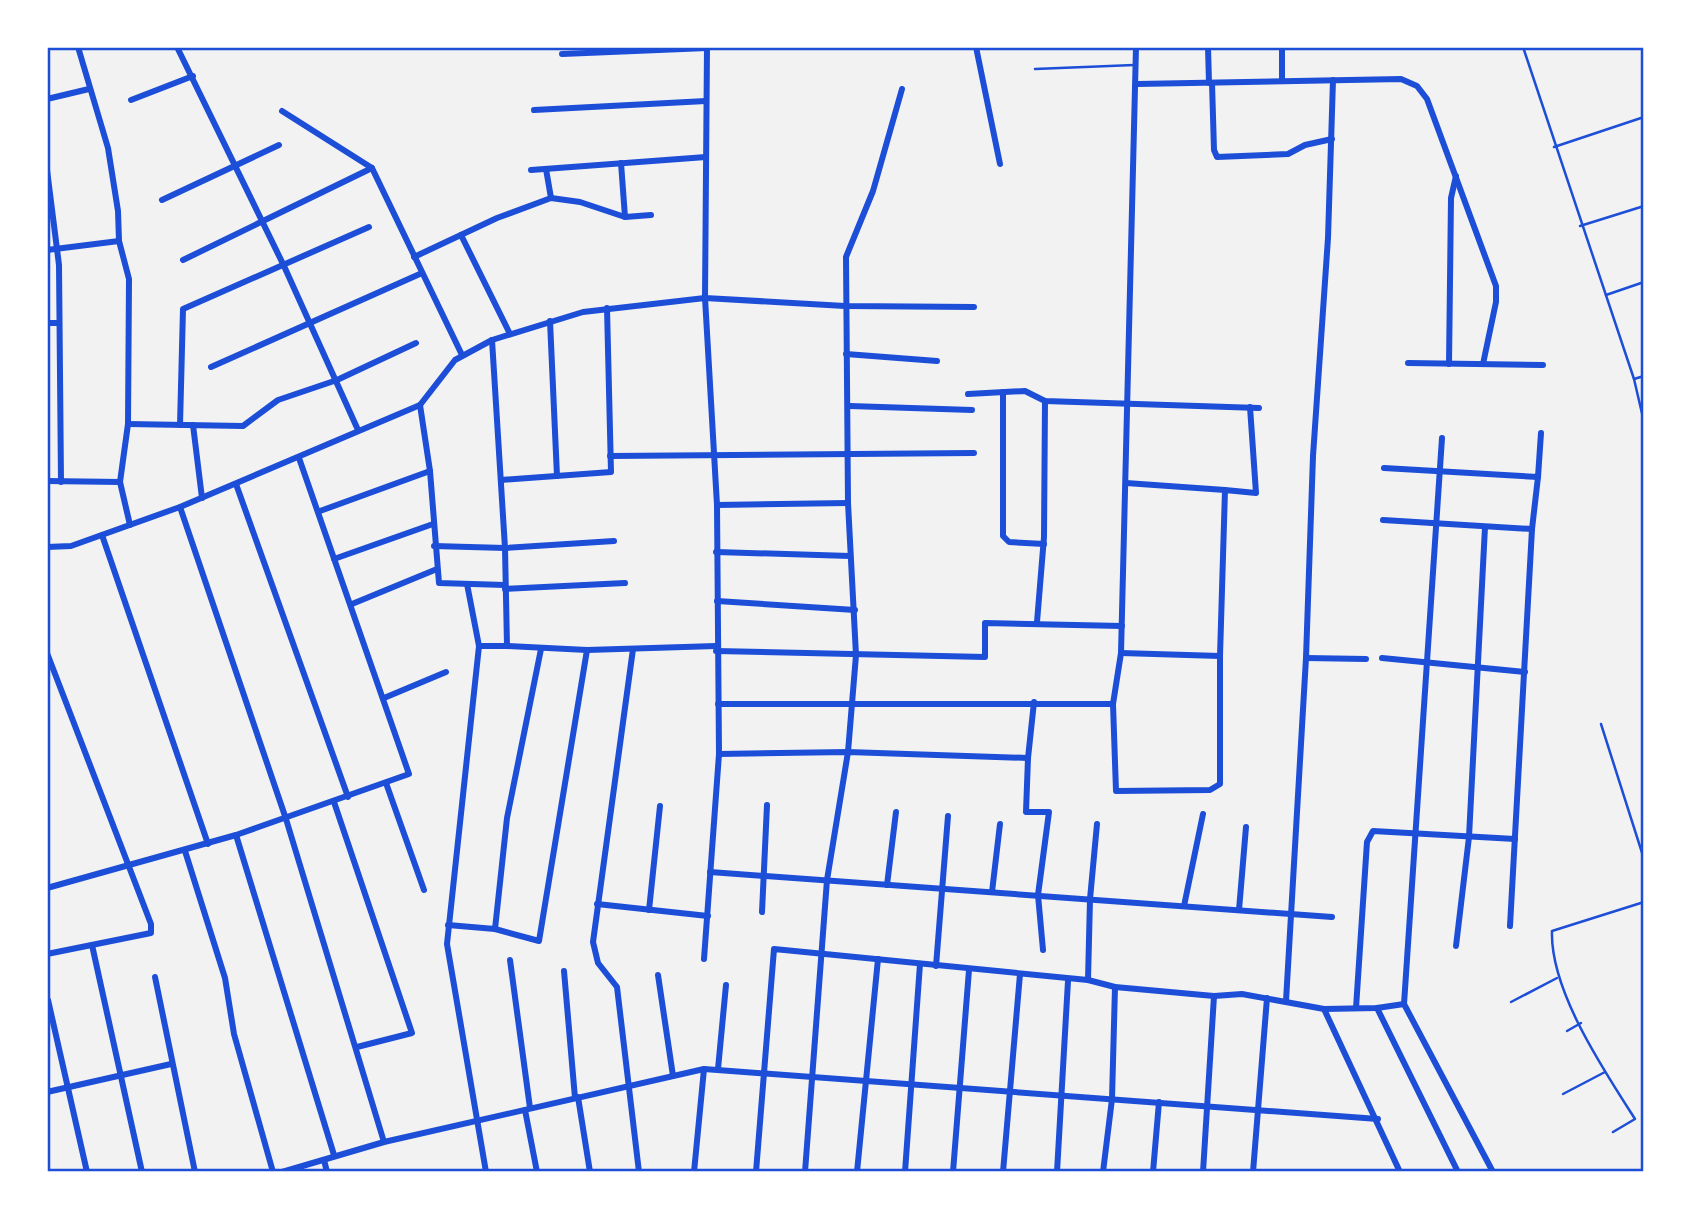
<svg xmlns="http://www.w3.org/2000/svg" width="1691" height="1219" viewBox="0 0 1691 1219" font-family="Signika,sans-serif">
<rect width="100%" height="100%" fill="#f2f2f2"/>
<g fill="none" stroke-linecap="round" stroke-linejoin="round">
<g stroke="#1d4ed8" stroke-width="2.5">
<path d="M1523,47L1634,379L1644,422"/>
<path d="M1035,69L1134,65"/>
<path d="M1554,147L1644,117"/>
<path d="M1580,226L1644,206"/>
<path d="M1606,295L1644,282"/>
<path d="M1634,379L1644,376"/>
<path d="M1601,724L1644,859"/>
<path d="M1511,1002L1557,978"/>
<path d="M1567,1031L1581,1023"/>
<path d="M1563,1094L1605,1072"/>
<path d="M1613,1132L1635,1119C1603,1069 1550,990 1552,931L1644,902"/>
</g>
<g stroke="#1d4ed8" stroke-width="6">
<path d="M78,47L108,148L118,211L119,241L129,279L128,424L120,482L130,525"/>
<path d="M177,47L284,266L358,430"/>
<path d="M707,47L705,298L845,306L974,307"/>
<path d="M976,47L1000,164"/>
<path d="M1136,47L1121,653L1113,704L1116,791L1210,790L1220,784V656L1225,490L1256,493L1250,407"/>
<path d="M1208,47L1209,83"/>
<path d="M1282,47V81"/>
<path d="M562,54L707,48"/>
<path d="M1212,83L1214,150L1217,157L1288,154L1305,145L1332,139"/>
<path d="M1137,84L1401,79L1417,86L1427,99L1496,286V302L1483,364"/>
<path d="M47,99L89,89"/>
<path d="M131,100L193,76"/>
<path d="M534,110L706,101"/>
<path d="M282,111L372,168L462,355"/>
<path d="M621,163L625,217"/>
<path d="M546,169L551,198"/>
<path d="M47,170L59,265L61,482"/>
<path d="M531,170L706,157"/>
<path d="M162,200L279,145"/>
<path d="M461,235L510,334"/>
<path d="M47,250L119,241"/>
<path d="M414,257L497,218L551,198L580,202L625,217L651,215"/>
<path d="M183,260L372,168"/>
<path d="M550,321L557,476"/>
<path d="M47,323H59"/>
<path d="M846,354L937,361"/>
<path d="M1408,363L1543,365"/>
<path d="M1449,364L1451,198L1456,176"/>
<path d="M211,367L422,273"/>
<path d="M1003,392V536L1009,542L1044,544"/>
<path d="M968,394L1025,391L1045,401L1259,408"/>
<path d="M420,405L430,471L439,583L505,585"/>
<path d="M850,406L972,410"/>
<path d="M128,424L243,426L278,400L337,380L416,343"/>
<path d="M180,425L183,309L369,227"/>
<path d="M193,425L202,498"/>
<path d="M1442,438L1404,1004L1493,1172"/>
<path d="M610,456L974,453"/>
<path d="M1384,468L1538,477L1541,433"/>
<path d="M501,480L611,472L607,308"/>
<path d="M47,481L120,482"/>
<path d="M1126,483L1225,490"/>
<path d="M236,484L348,797"/>
<path d="M717,505L848,503"/>
<path d="M180,507L286,819L384,1142"/>
<path d="M320,511L430,471"/>
<path d="M1383,520L1532,529"/>
<path d="M102,535L208,844"/>
<path d="M434,546L505,548L614,541"/>
<path d="M47,547L71,546L180,507L420,405L455,360L492,340L583,312L705,298L717,505L719,754L704,959"/>
<path d="M716,552L850,556"/>
<path d="M334,559L433,524"/>
<path d="M467,584L479,646"/>
<path d="M505,589L625,583"/>
<path d="M717,601L855,610"/>
<path d="M352,604L437,569"/>
<path d="M1037,622L1044,537L1045,401"/>
<path d="M507,646L587,650L716,646"/>
<path d="M633,649L593,942L598,963L617,987L639,1172"/>
<path d="M716,651L985,657V623L1122,626"/>
<path d="M47,653L151,924V933L47,954"/>
<path d="M1121,653L1220,656"/>
<path d="M1306,658L1366,659"/>
<path d="M1382,658L1525,672"/>
<path d="M384,698L446,672"/>
<path d="M1034,702L1028,758L1026,812H1049L1038,895L1043,950"/>
<path d="M718,704H1113"/>
<path d="M719,754L848,752L1028,758"/>
<path d="M386,783L424,890"/>
<path d="M334,802L412,1033L357,1047"/>
<path d="M236,835L334,1155"/>
<path d="M185,851L225,978L234,1034L273,1172"/>
<path d="M710,872L1332,917"/>
<path d="M887,885L896,812"/>
<path d="M47,888L236,835L409,774L299,458"/>
<path d="M992,892L1000,824"/>
<path d="M597,904L708,916"/>
<path d="M1184,906L1203,814"/>
<path d="M649,910L660,806"/>
<path d="M1239,910L1246,827"/>
<path d="M762,912L767,805"/>
<path d="M448,925L495,929L507,818L541,649"/>
<path d="M1510,926L1532,529L1538,477"/>
<path d="M495,929L539,941L587,650"/>
<path d="M92,945L142,1172"/>
<path d="M1456,946L1469,837L1485,527"/>
<path d="M510,960L530,1108"/>
<path d="M936,966L948,816"/>
<path d="M564,971L575,1098"/>
<path d="M658,975L673,1076"/>
<path d="M155,977L195,1172"/>
<path d="M1088,980L1090,899L1097,824"/>
<path d="M48,1000L87,1172"/>
<path d="M1286,1001L1306,658L1313,456L1328,238L1333,80"/>
<path d="M1356,1008L1367,842L1373,831L1515,839"/>
<path d="M1377,1008L1458,1172"/>
<path d="M1324,1009L1400,1172"/>
<path d="M718,1069L726,985"/>
<path d="M47,1092L171,1064"/>
<path d="M578,1097L590,1172"/>
<path d="M525,1110L537,1172"/>
<path d="M324,1160L327,1172"/>
<path d="M282,1172L384,1142L704,1069L1378,1119"/>
<path d="M486,1172L447,944L479,646H507L505,548L492,340"/>
<path d="M694,1172L704,1069"/>
<path d="M756,1172L774,949L1088,980L1115,987L1214,996L1242,994L1324,1009L1377,1008L1404,1004"/>
<path d="M805,1172L827,880L848,752L856,655L848,503L846,257L873,191L902,89"/>
<path d="M857,1172L878,959"/>
<path d="M905,1172L920,964"/>
<path d="M953,1172L969,970"/>
<path d="M1003,1172L1020,974"/>
<path d="M1057,1172L1068,981"/>
<path d="M1103,1172L1112,1099L1115,987"/>
<path d="M1153,1172L1159,1102"/>
<path d="M1203,1172L1214,996"/>
<path d="M1253,1172L1267,998"/>
</g>
</g>
<rect width="1691" height="1219" fill="none" stroke="#ffffff" stroke-width="98"/>
<rect x="49" y="49" width="1593" height="1121" fill="none" stroke="#1d4ed8" stroke-width="2.5"/>
</svg>
